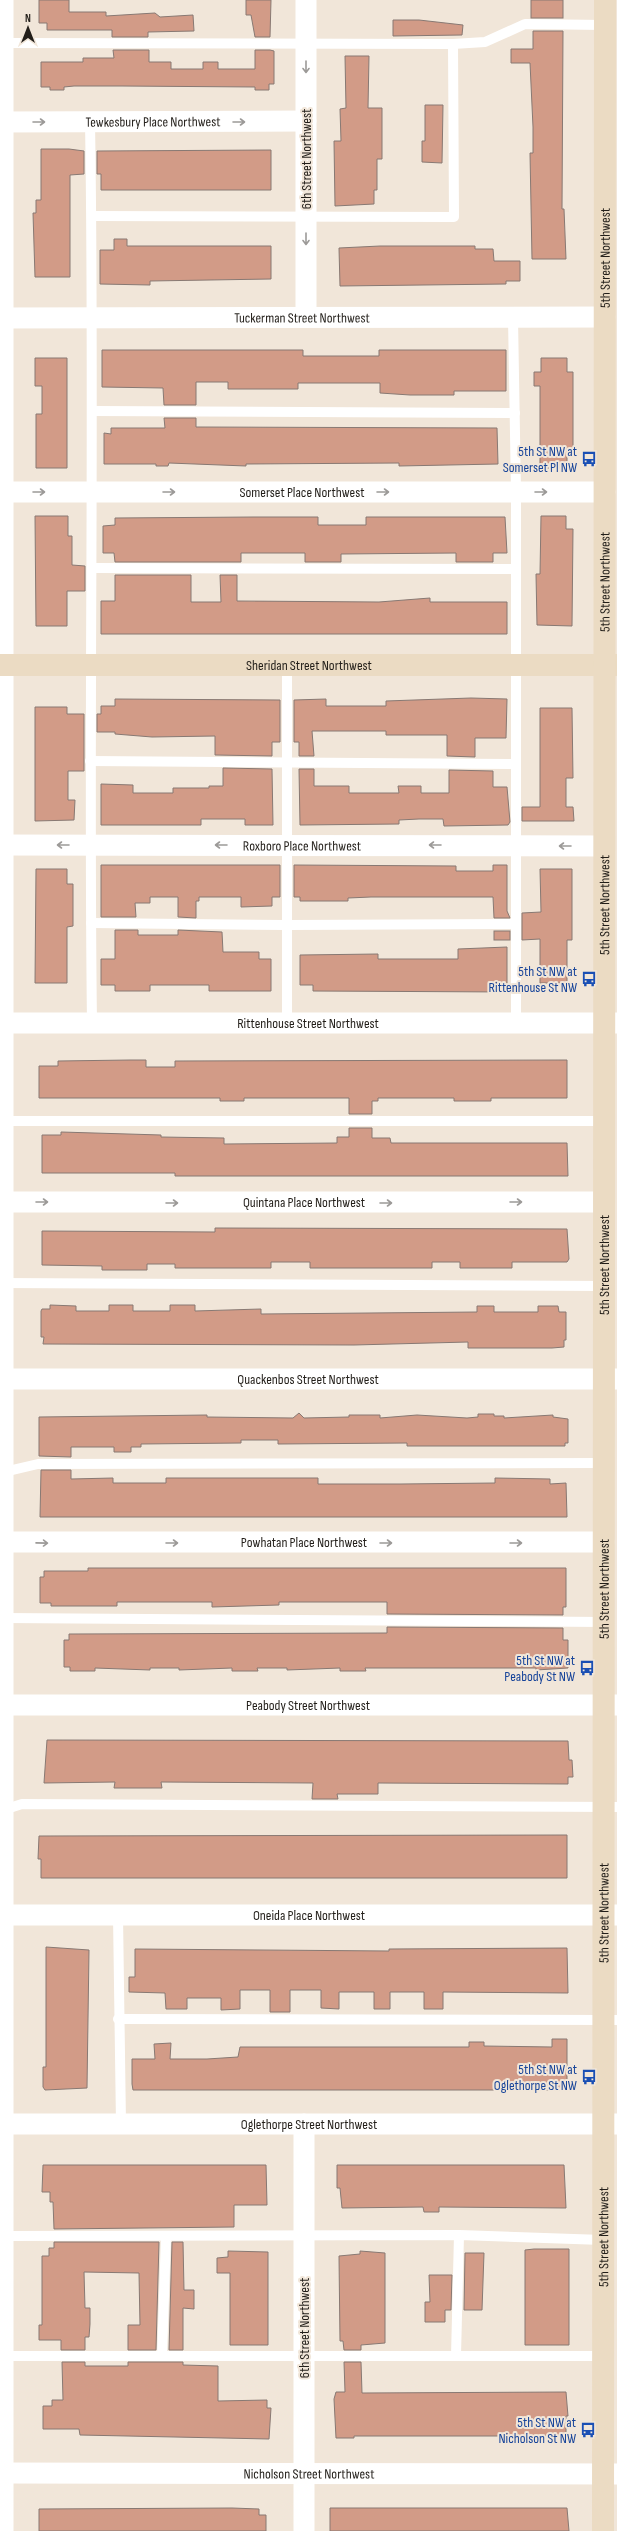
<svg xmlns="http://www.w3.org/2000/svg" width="617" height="2531" viewBox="0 0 617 2531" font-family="'Sofia Sans Condensed',sans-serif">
<rect width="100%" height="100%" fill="#f1e6d9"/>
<g fill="#d29b87" stroke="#887973">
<path d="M39,0H69V12H106V16L155,13L160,17L193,15L194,31L148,32V37H112V30H47V23H39Z"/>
<path d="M246,0H271L270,37H255L251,15H246Z"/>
<rect x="531" y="0" width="32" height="18"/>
<path d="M393,20H419L463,25L462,35L393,36Z"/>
<path d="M533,31H563L562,209H564L566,259H532L530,153H533V127L530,63H511V49H533Z"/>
<path d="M113,50H149V62H171V69H203V62H218V69H255V50H270L274,51V84H269V90H255V87L122,86H74L64,87V90H50V87H41V62H83V58H114Z"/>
<path d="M345,56H369L368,108H382V159H377V190H374V204L335,206L334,141H341L340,109L346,108Z"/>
<path d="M425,105H443L442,163L422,162V141H425Z"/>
<path d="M41,149H69L84,151V174L70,175V277H35L33,213H36V200H41Z"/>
<path d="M271,150V190H101V174H97V151Z"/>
<path d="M114,239H127V246H271V279L150,281V285L100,284V250H114Z"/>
<path d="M380,246H475V249H493L494,261H520V281H506V284L340,286L339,248Z"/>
<path d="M102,350H303V356H379V350H506V391H454V395H410L380,393V383H298V389H228V382H196V405H164L163,388L102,387Z"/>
<path d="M35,358H67V468H36V414H42V386H35Z"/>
<path d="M541,358H567V372H573V454H567V468H540V386H534V372H541Z"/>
<path d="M164,418H196V427L497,428L498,464L399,466V463L246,464V466L169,463L168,466H156V464H104V433L111,434V428H165Z"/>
<path d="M35,516H68V536H72V565L85,566V591H67V626H36Z"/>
<path d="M541,516H566V529H573L572,626L537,625L536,574H540Z"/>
<path d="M253,517H318V525H366V517H505L507,553H493V562H456V553L341,554V562H305V553H241V562H115L114,553H103V526L115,525V518Z"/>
<path d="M115,575H191V602H221L220,575H237V601L379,602L430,598V602H507V634H101V601H115Z"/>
<path d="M471,698L507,699L506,738H475V757L447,756V735H386V731H312L314,756H299V742H294V700L326,699V706H386V701Z"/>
<path d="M115,699L280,700V742H272V756L215,755V736L152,737L115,734V732H97V714H101V706H115Z"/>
<path d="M35,707H67V714H84V771H68V800H75L74,820L35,821Z"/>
<path d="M540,708H572L573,778H566V807H573L574,821H522V807H540Z"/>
<path d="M223,768L272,769L273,825H245V819H201V825H101V784L133,785V793H173V788H209V786H223Z"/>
<path d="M299,769H314V786H349V793H399L398,786H421V793H449V770L493,771V787H507L510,822L508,825L444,826L443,819H419L399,820V824L300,825Z"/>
<path d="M101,865H280V897H272V906L241,907V897H199V901H196V918L178,917V897H150V903H135L136,917H101Z"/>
<path d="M294,865L456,866V871H493V865H507V911L510,918H494L493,897H371L348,898V901H300V897H294Z"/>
<path d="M36,869H67V884H73V926L67,927V983H35Z"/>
<path d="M540,869H572V940H567V983H540V939L522,940V913L541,912Z"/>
<path d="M115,930H138V935H178V930L222,932L223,952H259V959H271V991H209V985H150V991H115V985H101V959H115Z"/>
<rect x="494" y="931" width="16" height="9"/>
<path d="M507,947V992L313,991V985H300V955L378,954V959H458V949Z"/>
<path d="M130,1060H146V1067H175V1061L567,1060V1098H491V1101H454V1098H378V1101H372V1114H349V1098H244V1101H220V1098H39V1066H58V1061Z"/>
<path d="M349,1128H372V1138H390L391,1143H567L568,1176H175V1173H42V1135H61V1132L161,1135V1137L224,1138V1144L337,1143V1137H349Z"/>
<path d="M215,1228L567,1229L569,1259L567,1262H512V1268H460V1262H432V1268H310V1262H271V1268H175V1264H147V1270H102V1266L42,1265V1231L215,1232Z"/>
<path d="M50,1305L76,1306V1311H109V1305H133V1311H170V1305H195V1311L261,1309V1314L477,1312V1306H494V1312H538V1306H558L559,1312H566V1340H564V1347L552,1348H468V1342L354,1345L43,1344L44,1337H41V1311L42,1309H50Z"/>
<path d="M299,1413L304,1418L349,1417V1415H380V1418L417,1415L467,1418L478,1417V1414H494V1416H504V1418L553,1415V1417L568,1419V1443H565V1446H407V1443L278,1444V1440H241V1443L141,1444V1447H131V1452H114V1447H71V1457L39,1456V1417L207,1415V1417L293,1418Z"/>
<path d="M41,1470H71V1479L113,1478V1483H166V1478H318V1484H401L495,1483V1478L550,1479V1484L566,1483L567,1517H40Z"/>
<path d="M88,1568H566V1607H563V1615L387,1614V1602H279V1605L212,1607V1602H117V1606H51V1603H40V1577H44V1571H88Z"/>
<path d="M387,1627L563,1628V1640H568V1668L536,1670V1668H365L366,1671H340V1668L287,1670V1668H257L258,1671H232V1668L179,1670V1668H150V1670L95,1668V1671H70V1667H64V1640H69V1634L387,1633Z"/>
<path d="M47,1740L568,1741L569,1760H572L573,1777H568V1784L378,1783V1794H337L338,1799H312L313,1783L161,1782L162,1788H114L115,1782L44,1783Z"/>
<path d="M567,1835V1878H41V1859H38L39,1836Z"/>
<path d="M46,1947L89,1950L87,2088L45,2090L43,2087V2067H46Z"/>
<path d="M567,1948L568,1993L443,1992V2009H424V1992H390V2009H374V1992H339V2009L321,2008V1990H290V2012H270V1990H240V2009L221,2010V1998H187V2009H166L165,1993L129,1992V1977H135V1949L389,1951V1949Z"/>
<path d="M552,2039H567V2090H133L132,2084V2059H155L154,2044L171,2043L170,2059H207L238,2057L240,2047H469V2042H484V2046L552,2047Z"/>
<path d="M43,2165H266L267,2205H234V2227L54,2229L53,2202H50V2192H42Z"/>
<path d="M337,2165H564L566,2208L439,2207V2212H424L423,2207L342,2208L340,2188H337Z"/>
<path d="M54,2242H159L156,2350H128V2325H140L139,2273L84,2272L85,2308H90V2324L89,2337H85V2350H61V2340H39V2325H42V2256H49V2248H54Z"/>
<path d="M172,2242H183L184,2290H194V2309L183,2308V2350H169Z"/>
<path d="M534,2249H569V2345H525V2250Z"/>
<path d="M228,2251L268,2252V2345H230V2273H217V2258L228,2257Z"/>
<path d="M360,2251L385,2253V2343L361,2345V2350H344L343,2341H340L339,2256L360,2254Z"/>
<path d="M465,2253H484L482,2310H464Z"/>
<path d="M429,2275H452L451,2310H445V2322H425V2302H430Z"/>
<path d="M62,2362H85V2366H128V2362H183V2365L218,2366V2401L267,2400V2408H271L269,2439L80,2435L79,2429H43V2406H52V2400H63Z"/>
<path d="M344,2362H361L362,2393L566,2392L568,2416H566V2436H354V2438H336L334,2399L336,2392H345Z"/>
<path d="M232,2508L259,2509V2515H266V2531H39V2509Z"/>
<path d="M330,2508H567L569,2531H330Z"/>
</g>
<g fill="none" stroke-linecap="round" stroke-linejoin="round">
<g stroke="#fff" stroke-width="10">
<path d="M3,43L453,44L485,42L525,24L605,25"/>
<path d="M90,122C95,422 88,723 92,1023"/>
<path d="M92,216L454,217L453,44"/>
<path d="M513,318L516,492V1023"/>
<path d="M93,411L515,413"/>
<path d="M92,568L515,569"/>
<path d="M287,665V1023"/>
<path d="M90,761L515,764"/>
<path d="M91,923L287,925L515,924"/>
<path d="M0,1121H604"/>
<path d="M0,1283L604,1286"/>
<path d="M0,1473L38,1464L604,1463"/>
<path d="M3,1618L604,1622"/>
<path d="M0,1811L22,1804L617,1807"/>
<path d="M118,1915L121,2124"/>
<path d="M118,2019L617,2020"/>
<path d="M3,2236L459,2235L603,2240"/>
<path d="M3,2356H603"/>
<path d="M162,2356L166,2236"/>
<path d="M456,2356L459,2235"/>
</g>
<g stroke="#fff" stroke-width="21">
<path d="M306,0V317"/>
<path id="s1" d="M0,122L306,121"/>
<path id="s2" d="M0,318L605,317"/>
<path id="s3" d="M0,492H605"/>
<path id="s4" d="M0,845L604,846"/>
<path id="s5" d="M0,1023H617"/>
<path id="s6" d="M3,1202H604"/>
<path id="s7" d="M0,1379H617"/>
<path id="s8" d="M3,1542H604"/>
<path id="s9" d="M0,1705H617"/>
<path id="s10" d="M0,1915H617"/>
<path id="s11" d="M0,2124H617"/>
<path d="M304,2124V2531"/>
<path id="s12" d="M0,2473L617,2474"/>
<path d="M3,2531V0"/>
</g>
<g stroke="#ebdbc3" stroke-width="22">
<path id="s13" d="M0,665H617"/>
<path id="s14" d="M603,2531L605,0"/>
</g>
</g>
<defs><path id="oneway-shaft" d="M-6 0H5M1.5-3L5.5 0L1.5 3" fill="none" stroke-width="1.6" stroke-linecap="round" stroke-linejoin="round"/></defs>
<g stroke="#9c9a98">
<use href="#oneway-shaft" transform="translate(306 67) rotate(90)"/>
<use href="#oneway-shaft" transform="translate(39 122)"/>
<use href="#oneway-shaft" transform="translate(239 122)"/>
<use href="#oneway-shaft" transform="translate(306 239) rotate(90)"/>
<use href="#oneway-shaft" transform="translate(39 492)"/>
<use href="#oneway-shaft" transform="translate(169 492)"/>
<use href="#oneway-shaft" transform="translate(383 492)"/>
<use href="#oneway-shaft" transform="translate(541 492)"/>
<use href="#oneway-shaft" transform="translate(63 845) rotate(180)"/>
<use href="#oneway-shaft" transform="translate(221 845) rotate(180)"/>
<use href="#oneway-shaft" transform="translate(435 845) rotate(-180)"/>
<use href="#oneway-shaft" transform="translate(565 846) rotate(-180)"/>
<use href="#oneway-shaft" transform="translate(42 1202)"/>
<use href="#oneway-shaft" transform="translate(516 1202)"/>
<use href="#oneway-shaft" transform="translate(172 1203)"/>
<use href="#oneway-shaft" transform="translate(386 1203)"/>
<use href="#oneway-shaft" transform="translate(42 1543) rotate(1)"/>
<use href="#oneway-shaft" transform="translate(172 1543)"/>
<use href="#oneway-shaft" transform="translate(386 1543)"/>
<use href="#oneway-shaft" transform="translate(516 1543)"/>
</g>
<defs>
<symbol id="bus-bare" viewBox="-9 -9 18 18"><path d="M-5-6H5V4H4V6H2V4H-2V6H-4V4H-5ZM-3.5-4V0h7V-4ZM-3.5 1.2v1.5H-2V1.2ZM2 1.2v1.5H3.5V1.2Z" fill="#1a4fb4" stroke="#f1e6d9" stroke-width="2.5" paint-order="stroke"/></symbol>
</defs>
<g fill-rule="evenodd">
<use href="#bus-bare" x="578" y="448" width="22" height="22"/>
<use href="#bus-bare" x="578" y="968" width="22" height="22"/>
<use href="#bus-bare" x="576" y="1657" width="22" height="22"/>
<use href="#bus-bare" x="578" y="2066" width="22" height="22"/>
<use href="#bus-bare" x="577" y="2419" width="22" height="22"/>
</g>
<g text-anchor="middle" stroke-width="4" stroke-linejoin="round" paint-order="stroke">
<g font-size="14" fill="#221e19" stroke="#f1e6d9">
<text dy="5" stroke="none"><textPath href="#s1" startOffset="153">Tewkesbury Place Northwest</textPath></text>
<text transform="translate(306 159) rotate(-90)" y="5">6th Street Northwest</text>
<text dy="5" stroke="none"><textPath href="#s14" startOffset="2273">5th Street Northwest</textPath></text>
<text dy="5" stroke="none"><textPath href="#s2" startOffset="302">Tuckerman Street Northwest</textPath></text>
<text dy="5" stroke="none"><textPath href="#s3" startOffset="302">Somerset Place Northwest</textPath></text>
<text dy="5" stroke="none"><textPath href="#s14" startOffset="1949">5th Street Northwest</textPath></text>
<text dy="5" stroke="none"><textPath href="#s13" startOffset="309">Sheridan Street Northwest</textPath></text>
<text dy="5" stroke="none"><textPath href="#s4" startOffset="302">Roxboro Place Northwest</textPath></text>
<text dy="5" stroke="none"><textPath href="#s14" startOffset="1626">5th Street Northwest</textPath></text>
<text dy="5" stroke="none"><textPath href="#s5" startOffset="308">Rittenhouse Street Northwest</textPath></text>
<text dy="5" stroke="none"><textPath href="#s6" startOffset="301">Quintana Place Northwest</textPath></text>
<text dy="5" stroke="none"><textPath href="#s14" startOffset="1266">5th Street Northwest</textPath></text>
<text dy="5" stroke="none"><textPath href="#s7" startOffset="308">Quackenbos Street Northwest</textPath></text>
<text dy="5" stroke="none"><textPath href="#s8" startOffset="301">Powhatan Place Northwest</textPath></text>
<text dy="5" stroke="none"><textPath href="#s14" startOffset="942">5th Street Northwest</textPath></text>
<text dy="5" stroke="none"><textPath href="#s9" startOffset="308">Peabody Street Northwest</textPath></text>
<text dy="5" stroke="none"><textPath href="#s14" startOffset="618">5th Street Northwest</textPath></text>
<text dy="5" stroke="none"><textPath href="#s10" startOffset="309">Oneida Place Northwest</textPath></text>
<text dy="5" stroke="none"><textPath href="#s11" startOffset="309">Oglethorpe Street Northwest</textPath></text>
<text dy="5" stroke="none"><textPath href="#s14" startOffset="294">5th Street Northwest</textPath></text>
<text transform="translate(304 2328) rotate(-90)" y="5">6th Street Northwest</text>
<text dy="5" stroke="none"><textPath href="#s12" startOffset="309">Nicholson Street Northwest</textPath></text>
</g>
<g font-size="14" fill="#164399" stroke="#f1e6d9" text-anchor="end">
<text x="577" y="456">5th St NW at<tspan x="577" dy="16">Somerset Pl NW</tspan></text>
<text x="577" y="976">5th St NW at<tspan x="577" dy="16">Rittenhouse St NW</tspan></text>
<text x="575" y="1665">5th St NW at<tspan x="575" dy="16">Peabody St NW</tspan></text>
<text x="577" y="2074">5th St NW at<tspan x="577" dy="16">Oglethorpe St NW</tspan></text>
<text x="576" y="2427">5th St NW at<tspan x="576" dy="16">Nicholson St NW</tspan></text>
</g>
</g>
<g transform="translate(28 28)" stroke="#f1e6d9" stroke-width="3" paint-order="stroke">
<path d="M0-3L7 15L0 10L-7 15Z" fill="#221e19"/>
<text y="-6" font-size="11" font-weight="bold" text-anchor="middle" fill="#221e19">N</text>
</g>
</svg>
